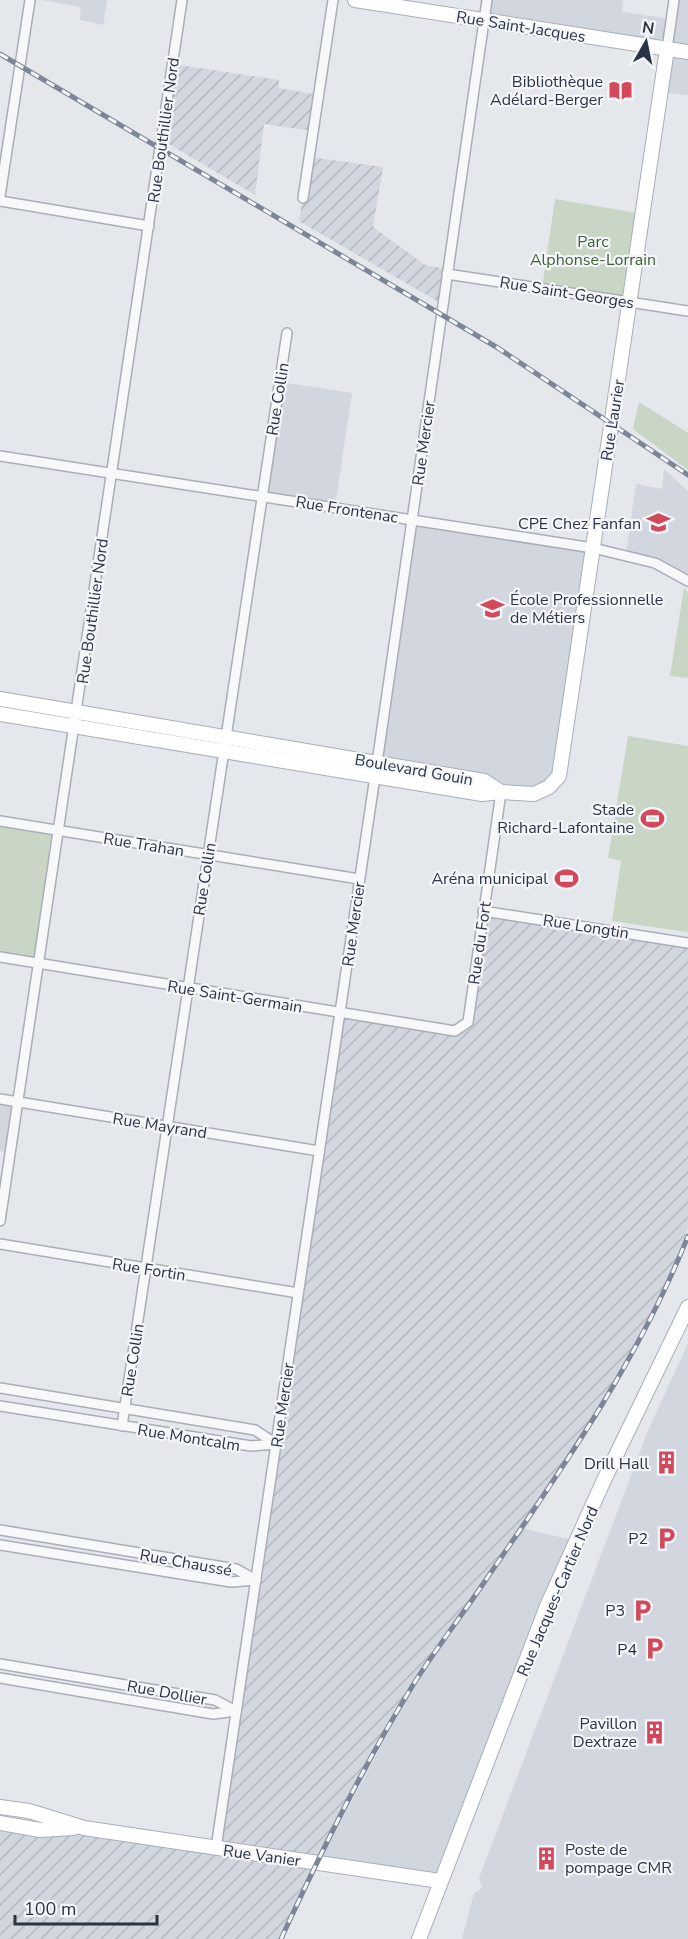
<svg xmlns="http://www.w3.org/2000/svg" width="688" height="1939" viewBox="0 0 688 1939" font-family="'Nunito Sans',sans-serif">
<defs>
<pattern id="industrial-furrows" width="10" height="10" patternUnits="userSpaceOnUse" patternTransform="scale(1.5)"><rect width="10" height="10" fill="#d2d6de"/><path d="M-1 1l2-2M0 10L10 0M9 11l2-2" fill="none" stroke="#b4b8c0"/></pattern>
</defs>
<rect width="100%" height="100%" fill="#e4e7ec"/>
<g fill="#d2d6de">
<path d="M42,0H107L103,25L80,20L81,7Z"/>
<path d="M487,0H623L622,12L671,19L674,0H688V95L661,92L667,49L484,20Z"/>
<path d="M280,382L352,393L335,507L262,496Z"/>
<path d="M664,469L688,491V574L674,572L626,555L636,484L662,489Z"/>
<path d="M413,519L593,548L559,776L534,794L377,763Z"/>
<path d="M0,1100L18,1102L10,1153L0,1151Z"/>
<path d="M688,1343V1939H462L474,1893L482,1888L479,1878L647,1433Z"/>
<path d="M521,1528L577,1541L440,1881L316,1869L414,1684Z"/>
</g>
<g fill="url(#industrial-furrows)">
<path d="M173,64L279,80V88L319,95L313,131L264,124L255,195L162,140Z"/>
<path d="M309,157L383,167L373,227L425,265L448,269L442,304L299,221Z"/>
<path d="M483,911L688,943V1228L656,1309L618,1379L528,1525L414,1684L357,1781L281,1939H0V1824L84,1828L215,1848L340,1013L454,1031L468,1022Z"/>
</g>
<g fill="#c9d6c5">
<path d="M555,199L643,214L630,302L542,288Z"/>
<path d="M639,402L688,433V470L633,429Z"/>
<path d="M684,588L688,592V678L670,676Z"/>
<path d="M628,736L688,746V932L612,921L621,861L608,858Z"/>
<path d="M0,821L59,830L39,964L0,957Z"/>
</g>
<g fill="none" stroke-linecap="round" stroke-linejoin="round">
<defs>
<g id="street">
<path d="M667,49L674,0"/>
<path d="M0,196L30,0"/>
<path d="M303,198L333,0"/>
<path d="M0,201L149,226"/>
<path d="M447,274L688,311"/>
<path d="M0,456L593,548L655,563L688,581"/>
<path d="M0,821L359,879"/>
<path d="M483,911L688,943"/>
<path d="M0,957L455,1031L468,1022L501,792"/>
<path d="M0,1099L319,1151"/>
<path d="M0,1221L182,0"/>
<path d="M0,1244L298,1293"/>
<path d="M0,1388L255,1430L276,1444"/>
<path d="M0,1406L251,1446L276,1444"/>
<path d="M122,1426L287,333"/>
<path d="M0,1530L236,1569L256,1580"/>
<path d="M0,1545L231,1582L256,1580"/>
<path d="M0,1664L215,1700L236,1711"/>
<path d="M0,1678L213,1714L236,1711"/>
<path d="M216,1848L377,763L487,0"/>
</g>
<g id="secondary">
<path d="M355,0L688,52"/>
<path d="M0,699L484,781L501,792"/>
<path d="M0,714L482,794L501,792L534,794L549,787L559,776L667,49"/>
<path d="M0,1807L29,1811L84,1828L440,1881"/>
<path d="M0,1823L40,1830L73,1828"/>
<path d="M419,1939L547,1606L604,1480L688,1307"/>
</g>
</defs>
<use href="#street" stroke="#a9aeb7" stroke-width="12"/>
<use href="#secondary" stroke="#a9aeb7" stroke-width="16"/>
<use href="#street" stroke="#f7f8fa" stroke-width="9"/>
<use href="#secondary" stroke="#fff" stroke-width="14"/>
<defs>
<g id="rail">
<path d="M0,54L498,348L688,475"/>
<path d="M281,1939C321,1852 363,1766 413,1685C435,1650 460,1618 483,1584C559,1473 638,1362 688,1236"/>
</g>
</defs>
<use href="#rail" stroke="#7d8696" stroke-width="5"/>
<use href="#rail" stroke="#f4f6f9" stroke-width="3" stroke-dasharray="9" stroke-linecap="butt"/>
</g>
<defs>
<symbol id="library-bare" viewBox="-9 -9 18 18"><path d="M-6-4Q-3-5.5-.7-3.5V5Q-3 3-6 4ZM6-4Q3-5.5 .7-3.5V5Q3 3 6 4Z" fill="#d1495b" stroke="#f4f6f9" stroke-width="2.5" paint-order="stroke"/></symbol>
<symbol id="school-bare" viewBox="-9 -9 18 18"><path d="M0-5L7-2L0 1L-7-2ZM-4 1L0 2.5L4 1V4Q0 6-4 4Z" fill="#d1495b" stroke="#f4f6f9" stroke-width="2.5" paint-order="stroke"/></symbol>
<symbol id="stadium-bare" viewBox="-9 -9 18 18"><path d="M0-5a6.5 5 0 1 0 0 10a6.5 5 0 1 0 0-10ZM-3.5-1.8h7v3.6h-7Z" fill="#d1495b" stroke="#f4f6f9" stroke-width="2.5" paint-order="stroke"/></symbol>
<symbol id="building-bare" viewBox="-9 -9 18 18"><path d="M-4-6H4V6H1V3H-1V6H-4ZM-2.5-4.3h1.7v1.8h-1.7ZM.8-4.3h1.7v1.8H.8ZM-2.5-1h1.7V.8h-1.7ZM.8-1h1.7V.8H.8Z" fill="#d1495b" stroke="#f4f6f9" stroke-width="2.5" paint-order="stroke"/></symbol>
<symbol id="parking-bare" viewBox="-9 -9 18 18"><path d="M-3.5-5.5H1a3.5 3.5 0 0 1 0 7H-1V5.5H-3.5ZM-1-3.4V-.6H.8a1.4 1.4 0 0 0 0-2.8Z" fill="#d1495b" stroke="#f4f6f9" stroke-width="2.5" paint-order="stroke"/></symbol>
</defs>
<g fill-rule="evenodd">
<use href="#library-bare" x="604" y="74" width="33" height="33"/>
<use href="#school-bare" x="642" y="506" width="33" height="33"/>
<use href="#school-bare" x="476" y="592" width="33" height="33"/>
<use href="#stadium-bare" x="636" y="802" width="33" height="33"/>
<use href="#stadium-bare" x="550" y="862" width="33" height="33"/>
<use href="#building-bare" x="650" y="1446" width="33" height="33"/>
<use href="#parking-bare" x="650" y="1522" width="33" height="33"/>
<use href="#parking-bare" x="626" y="1594" width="33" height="33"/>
<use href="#parking-bare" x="638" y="1632" width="33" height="33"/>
<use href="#building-bare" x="638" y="1716" width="33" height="33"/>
<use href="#building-bare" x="530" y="1842" width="33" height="33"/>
</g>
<g text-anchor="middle" stroke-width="4.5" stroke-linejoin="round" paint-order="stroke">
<g font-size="16" fill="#2b3445" stroke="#f4f6f9">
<text transform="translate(521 26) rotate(9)" y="6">Rue Saint-Jacques</text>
<text transform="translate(163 130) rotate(-82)" y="6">Rue Bouthillier Nord</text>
<text transform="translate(567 292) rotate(9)" y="6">Rue Saint-Georges</text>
<text transform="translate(277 399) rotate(-81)" y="6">Rue Collin</text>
<text transform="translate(612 420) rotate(-81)" y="6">Rue Laurier</text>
<text transform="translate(423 443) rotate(-82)" y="6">Rue Mercier</text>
<text transform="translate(347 509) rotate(9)" y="6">Rue Frontenac</text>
<text transform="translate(92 611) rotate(-82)" y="6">Rue Bouthillier Nord</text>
<text transform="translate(414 769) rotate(10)" y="6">Boulevard Gouin</text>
<text transform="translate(144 844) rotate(9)" y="6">Rue Trahan</text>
<text transform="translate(204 879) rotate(-81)" y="6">Rue Collin</text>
<text transform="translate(353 924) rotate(-82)" y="6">Rue Mercier</text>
<text transform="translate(586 926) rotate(9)" y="6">Rue Longtin</text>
<text transform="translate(479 943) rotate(-82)" y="6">Rue du Fort</text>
<text transform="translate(235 996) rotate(9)" y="6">Rue Saint-Germain</text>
<text transform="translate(160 1125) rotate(9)" y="6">Rue Mayrand</text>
<text transform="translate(149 1269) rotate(9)" y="6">Rue Fortin</text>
<text transform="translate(132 1360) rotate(-81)" y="6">Rue Collin</text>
<text transform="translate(282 1405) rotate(-82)" y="6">Rue Mercier</text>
<text transform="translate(189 1437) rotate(9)" y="6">Rue Montcalm</text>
<text transform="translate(186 1562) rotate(10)" y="6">Rue Chaussé</text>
<text transform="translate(557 1591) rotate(-67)" y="6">Rue Jacques-Cartier Nord</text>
<text transform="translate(167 1692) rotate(10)" y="6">Rue Dollier</text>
<text transform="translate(262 1855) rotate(8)" y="6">Rue Vanier</text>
</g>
<g font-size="16" fill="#2b3445" stroke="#f4f6f9" text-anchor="end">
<text x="603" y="87">Bibliothèque<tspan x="603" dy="18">Adélard-Berger</tspan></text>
<text x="641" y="529">CPE Chez Fanfan</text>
<text x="510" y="605" text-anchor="start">École Professionnelle<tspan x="510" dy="18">de Métiers</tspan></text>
<text x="634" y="815">Stade<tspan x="634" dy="18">Richard-Lafontaine</tspan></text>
<text x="548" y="884">Aréna municipal</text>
<text x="649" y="1469">Drill Hall</text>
<text x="648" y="1544">P2</text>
<text x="625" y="1616">P3</text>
<text x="637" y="1655">P4</text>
<text x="637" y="1729">Pavillon<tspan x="637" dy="18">Dextraze</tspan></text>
<text x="565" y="1855" text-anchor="start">Poste de<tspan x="565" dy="18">pompage CMR</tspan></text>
</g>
<g font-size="16" fill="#3f6138" stroke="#f4f6f9">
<text x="593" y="247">Parc<tspan x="593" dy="18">Alphonse-Lorrain</tspan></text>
</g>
</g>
<g transform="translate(646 42) rotate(9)" stroke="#f4f6f9" stroke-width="4.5" paint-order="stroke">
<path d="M0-4.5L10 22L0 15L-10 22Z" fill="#2b3445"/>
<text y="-9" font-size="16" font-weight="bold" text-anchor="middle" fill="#2b3445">N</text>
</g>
<path d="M15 1915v9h142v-9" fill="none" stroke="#2b3445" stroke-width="3"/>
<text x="24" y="1915" font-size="18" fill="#2b3445" stroke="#f4f6f9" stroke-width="4.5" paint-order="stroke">100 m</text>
</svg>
